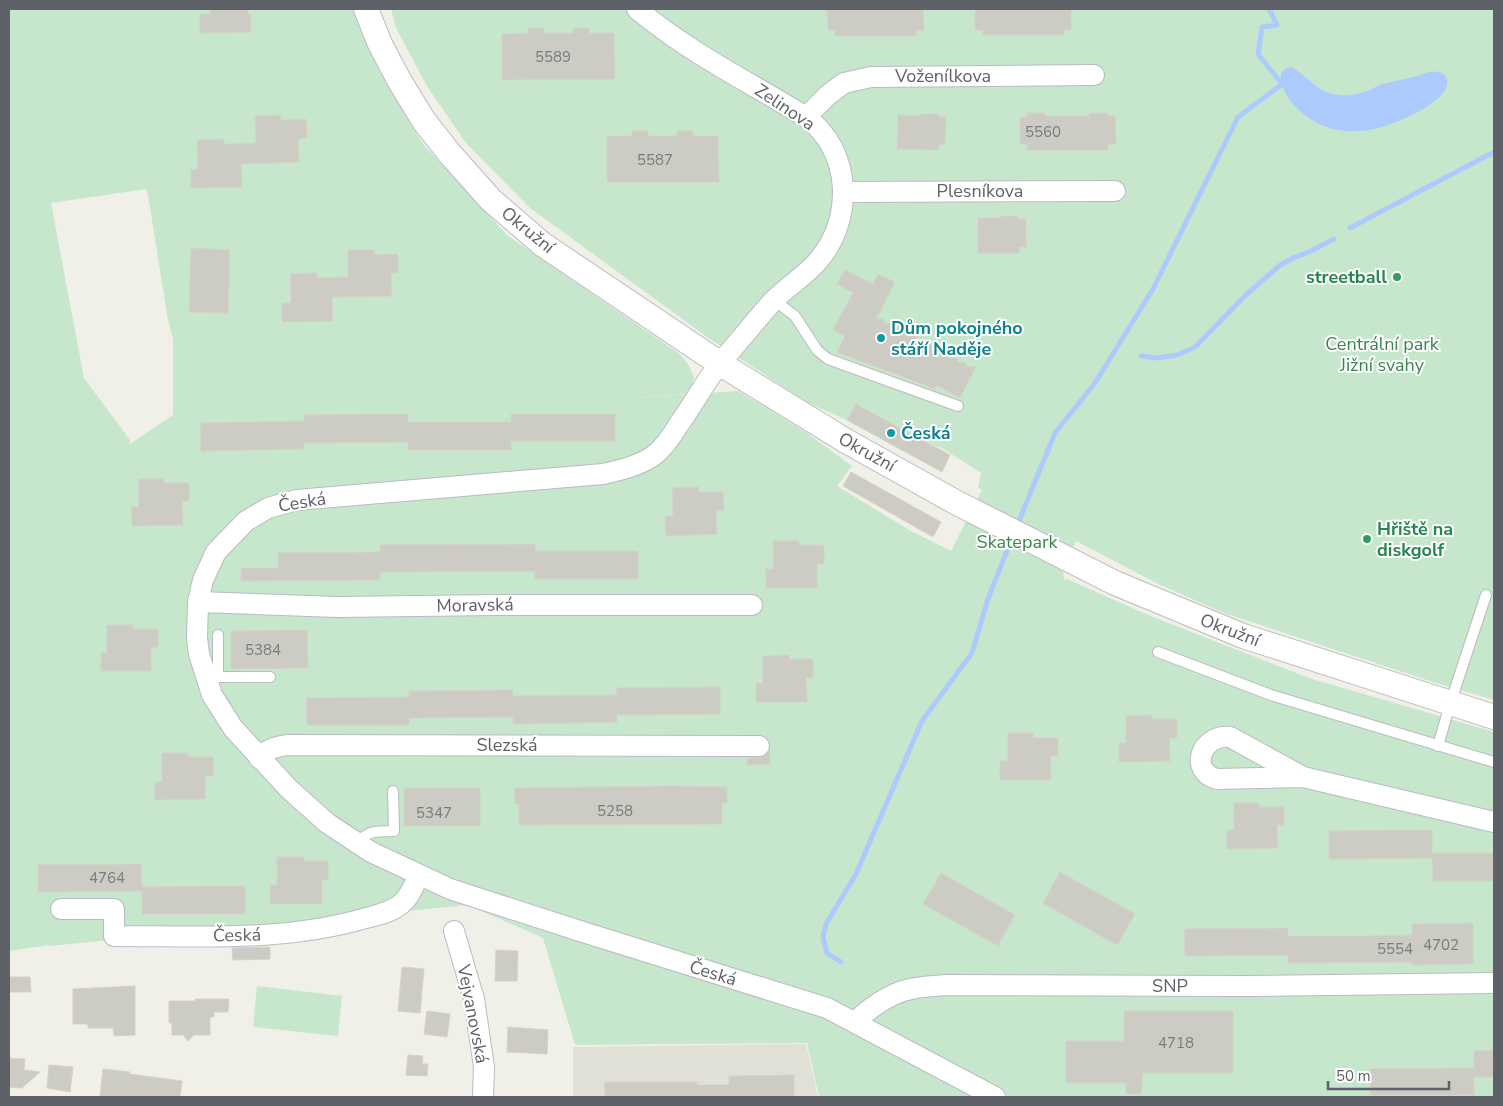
<svg xmlns="http://www.w3.org/2000/svg" width="1503" height="1106" viewBox="0 0 1503 1106" font-family="'Nunito Sans',sans-serif">
<rect width="100%" height="100%" fill="#f1f0e8"/>
<path fill="#e0e0d6" d="M806,1044L818,1097H573V1047Z"/>
<g fill="#c6e7cc" fill-rule="evenodd">
<path d="M9,9H355L378,69L423,144L508,236L680,354C690,366 701,381 687,394L619,399L738,391L807,433L852,466L837,486L911,531L951,551L982,490L978,488L981,473L942,448L935,446L857,404L847,420L808,403L707,337L530,208L466,143L428,88L396,28L391,9H1494V700L1436,683L1224,613L1158,584L1076,541L1063,572L1065,581L1067,579L1148,615L1309,678L1494,732V1097H819L807,1043L575,1045L543,938L468,905L50,946L49,945L9,951ZM147,189L168,320L173,338V415L130,444V440L84,378L51,203Z"/>
<path d="M257,986L342,996L338,1036L253,1027Z"/>
</g>
<path fill="#accbfc" d="M1291,67C1305,74 1314,88 1329,93C1342,97 1357,96 1370,90C1374,88 1378,85 1383,84C1394,81 1406,79 1417,76C1423,74 1432,70 1439,72C1443,73 1446,76 1447,79C1453,102 1387,128 1369,130C1355,132 1337,132 1324,126C1304,118 1279,97 1281,73L1285,69Z"/>
<g fill="none" stroke-linecap="round" stroke-linejoin="round">
<g stroke="#accbfc" stroke-width="5">
<path d="M1350,228L1494,152"/>
<path d="M1141,356L1157,358L1177,355L1195,347L1247,294L1279,266L1293,258L1311,251L1334,239"/>
<path d="M1017,526L1055,433L1095,383L1153,289L1238,117L1282,84L1258,54L1262,27L1277,25L1269,9H1271"/>
<path d="M841,962L827,953L823,938L826,924L856,874L922,721L972,653L988,599L1012,538"/>
</g>
</g>
<g fill="#cccbc4" stroke="#d5d3c6">
<path d="M210,9H248V14H251V32L200,33V14H211Z"/>
<path d="M827,9H923L924,31H916V36H835V30H828Z"/>
<path d="M975,9H1071V30H1064V35H983V30H975Z"/>
<path d="M528,28H544V33H573V28H589V33H614L615,79L502,80V34L528,33Z"/>
<path d="M1027,113H1045V116H1089V113H1108V116H1115L1116,144H1108V150H1027V144H1020V117H1027Z"/>
<path d="M921,114H939L938,117H946L945,145L939,144V150L897,149L898,115L921,116Z"/>
<path d="M281,115V120L306,119L307,138L298,139L299,162L241,164L242,187L191,188V170L198,169L197,140L224,139V144L256,143L255,116Z"/>
<path d="M632,131H648V136H677V131H693V136H718L719,182H607V136H632Z"/>
<path d="M1001,216H1018V219H1026V247H1019V253H978V218H1001Z"/>
<path d="M191,248L230,250L228,313L189,312Z"/>
<path d="M348,250H374V255L398,254V273H391L392,296L332,297L333,321L282,322V303H291L290,274L317,273V278L348,277Z"/>
<path d="M845,270L873,284L878,274L895,282L876,319H884L883,323L892,324V327L900,328V332H908V336H917L916,340L925,341L924,344L933,345V349L941,350V353L949,354V358H958L957,362L966,363L965,366L976,367L960,398L936,385L935,389L837,352L845,336L833,330L853,293L837,284Z"/>
<path d="M856,404L950,455L942,472L847,420Z"/>
<path d="M408,414V422H511V414H615V441H511V450H408V442L304,443V449L201,451L200,423L304,421V415Z"/>
<path d="M851,472L941,522L933,537L843,486Z"/>
<path d="M138,479H164V483H189V501H182L183,525L132,526L131,507H139Z"/>
<path d="M699,487V492H723L724,511H716L717,534L666,536L665,517L673,516L672,488Z"/>
<path d="M773,541H799V545H824V564H817V588H766V569H773Z"/>
<path d="M535,544V551H638V579H535V571L380,572V580L241,581V568H278V553L380,552V545Z"/>
<path d="M107,625H133V629H158V647L151,648V671H101V653H107Z"/>
<path d="M307,630L308,668L231,669V631Z"/>
<path d="M789,655V659H813V678H806L807,702H756V683H763V656Z"/>
<path d="M720,687V714L617,715V722L513,724V717L409,718V725H307L306,698L409,697V691L513,690V696L617,695L616,688Z"/>
<path d="M1152,715V719H1177V738H1169L1170,761L1119,762V743H1126V716Z"/>
<path d="M1008,733H1033V738H1058V756H1051V780H1000V761H1008Z"/>
<path d="M770,751V764L747,765V758L764,756Z"/>
<path d="M162,753H188V757H213V776H205V799L155,800V782H162Z"/>
<path d="M675,786L727,787V803H722V824L519,825V804H515V788Z"/>
<rect x="404" y="788" width="76" height="38"/>
<path d="M1234,803H1259V807H1284V825H1277L1278,848L1227,849V830H1234Z"/>
<path d="M1432,830V853H1494V881H1433L1432,858L1329,859V831Z"/>
<path d="M277,857H304V861H328V880H322V904H270V885H277Z"/>
<path d="M141,864L142,887L245,886V914H142V891L38,892V865Z"/>
<path d="M1060,872L1135,914L1117,945L1043,903Z"/>
<path d="M941,873L1015,915L998,946L923,904Z"/>
<path d="M1473,923V964L1412,965V962L1288,963V955L1185,956L1184,929L1288,928V936H1369L1412,935V924Z"/>
<path d="M270,947V959L233,960L232,948Z"/>
<path d="M496,950L518,951L517,981H495Z"/>
<path d="M402,967L424,969L420,1013L398,1011Z"/>
<path d="M9,977H30L31,992H9Z"/>
<path d="M135,986V1035L114,1036L113,1028H88V1024H73V989Z"/>
<path d="M195,999H229L228,1012H214V1017H210V1035H194L188,1041L183,1035H172V1023H169V1001H195Z"/>
<path d="M427,1011L450,1014L447,1037L424,1034Z"/>
<path d="M1124,1011H1233V1073H1143L1141,1094H1126V1083H1066V1041H1124Z"/>
<path d="M508,1027L548,1030L547,1054L507,1052Z"/>
<path d="M1494,1050V1077H1474V1095H1370V1069L1474,1068V1051Z"/>
<path d="M408,1055L423,1056L422,1064H428L427,1076L406,1075Z"/>
<path d="M9,1058L25,1059L24,1070L40,1072L22,1088L9,1087Z"/>
<path d="M49,1065L73,1067L70,1092L47,1088Z"/>
<path d="M103,1069L130,1072L129,1074L182,1081L180,1097H100Z"/>
<path d="M794,1075V1097H605V1082H697V1085H729V1076Z"/>
</g>
<g fill="none" stroke-linecap="round" stroke-linejoin="round">
<defs>
<g id="service">
<path d="M774,300L795,316L817,350L828,359L958,406"/>
<path d="M218,635V677"/>
<path d="M1158,652L1271,695L1494,762"/>
<path d="M206,677H270"/>
<path d="M1438,746L1450,704L1486,595"/>
<path d="M356,843C371,829 375,832 394,831L393,791"/>
</g>
<g id="minor">
<path d="M637,9C688,52 749,82 806,117C852,151 854,219 818,261C805,276 787,287 773,301C757,319 742,338 726,356C708,376 695,402 679,424C672,436 664,448 653,456C638,466 621,470 603,474L297,500L268,508L246,521L216,552L203,580L198,602L197,638L199,654L212,695L233,728L289,789L327,823L371,852L450,889L583,932L827,1008L995,1097"/>
<path d="M806,117L828,95L844,83L871,77L1094,75"/>
<path d="M844,192L1115,191"/>
<path d="M198,602L337,607L497,605H752"/>
<path d="M259,758C268,748 276,747 288,745L759,746"/>
<path d="M1303,777L1230,737C1201,734 1188,771 1217,779L1303,777L1494,822"/>
<path d="M61,909H114V936C199,936 284,942 366,918C378,915 392,912 401,904C410,897 414,885 419,875"/>
<path d="M454,931L474,999L484,1067L483,1097"/>
<path d="M855,1022C872,1006 893,991 916,988C927,986 937,986 948,985L1246,986L1494,983"/>
</g>
<path id="tertiary" d="M366,9L380,44L399,80L424,121L450,154L491,200L542,244L719,363L846,441L957,503L1115,583L1243,636L1494,717"/>
</defs>
<use href="#service" stroke="#babbc1" stroke-width="12"/>
<use href="#minor" stroke="#babbc1" stroke-width="22"/>
<use href="#tertiary" stroke="#babbc1" stroke-width="26"/>
<use href="#service" stroke="#fff" stroke-width="10"/>
<use href="#minor" stroke="#fff" stroke-width="20"/>
<use href="#tertiary" stroke="#fff" stroke-width="24"/>
</g>
<g fill="#2e9e5b" stroke="#fff" stroke-width="2">
<circle cx="1397" cy="277" r="5"/>
<circle cx="1367" cy="539" r="5"/>
</g>
<g fill="#0f9aa8" stroke="#fff" stroke-width="2">
<circle cx="881" cy="338" r="5"/>
<circle cx="891" cy="433" r="5"/>
</g>
<g text-anchor="middle" stroke-width="4" stroke-linejoin="round" paint-order="stroke">
<g font-size="15" fill="#7a7c7f">
<text x="553" y="62">5589</text>
<text x="1043" y="137">5560</text>
<text x="655" y="165">5587</text>
<text x="263" y="655">5384</text>
<text x="615" y="816">5258</text>
<text x="434" y="818">5347</text>
<text x="107" y="883">4764</text>
<text x="1441" y="950">4702</text>
<text x="1395" y="954">5554</text>
<text x="1176" y="1048">4718</text>
</g>
<g font-size="18" fill="#5f6168" stroke="#fff">
<text x="943" y="82">Voženílkova</text>
<text transform="translate(785 107) rotate(34)" y="6">Zelinova</text>
<text x="980" y="197">Plesníkova</text>
<text transform="translate(528 230) rotate(39)" y="6">Okružní</text>
<text transform="translate(867 452) rotate(29)" y="6">Okružní</text>
<text transform="translate(302 502) rotate(-9)" y="6">Česká</text>
<text transform="translate(475 605) rotate(-1)" y="6">Moravská</text>
<text transform="translate(1230 630) rotate(21)" y="6">Okružní</text>
<text x="507" y="751">Slezská</text>
<text transform="translate(237 935) rotate(-1)" y="6">Česká</text>
<text transform="translate(713 973) rotate(17)" y="6">Česká</text>
<text x="1170" y="992">SNP</text>
<text transform="translate(473 1014) rotate(79)" y="6">Vejvanovská</text>
</g>
<g font-size="18" font-weight="bold" fill="#27864d" stroke="#fff" text-anchor="end">
<text x="1387" y="283">streetball</text>
<text x="1377" y="535" text-anchor="start">Hřiště na<tspan x="1377" dy="21">diskgolf</tspan></text>
</g>
<g font-size="18" font-weight="bold" fill="#0d838f" stroke="#fff" text-anchor="start">
<text x="891" y="334">Dům pokojného<tspan x="891" dy="21">stáří Naděje</tspan></text>
<text x="901" y="439">Česká</text>
</g>
<g font-size="18" fill="#39854a" stroke="#fff">
<text x="1382" y="350">Centrální park<tspan x="1382" dy="21">Jižní svahy</tspan></text>
<text x="1017" y="548">Skatepark</text>
</g>
</g>
<rect width="1503" height="1106" fill="none" stroke="#5f6168" stroke-width="20"/>
<path d="M1328 1081v8h121v-8" fill="none" stroke="#5f6168" stroke-width="2.5"/>
<text x="1336" y="1081" font-size="15" fill="#5f6168" stroke="#ffffff" stroke-width="4" paint-order="stroke">50 m</text>
</svg>
